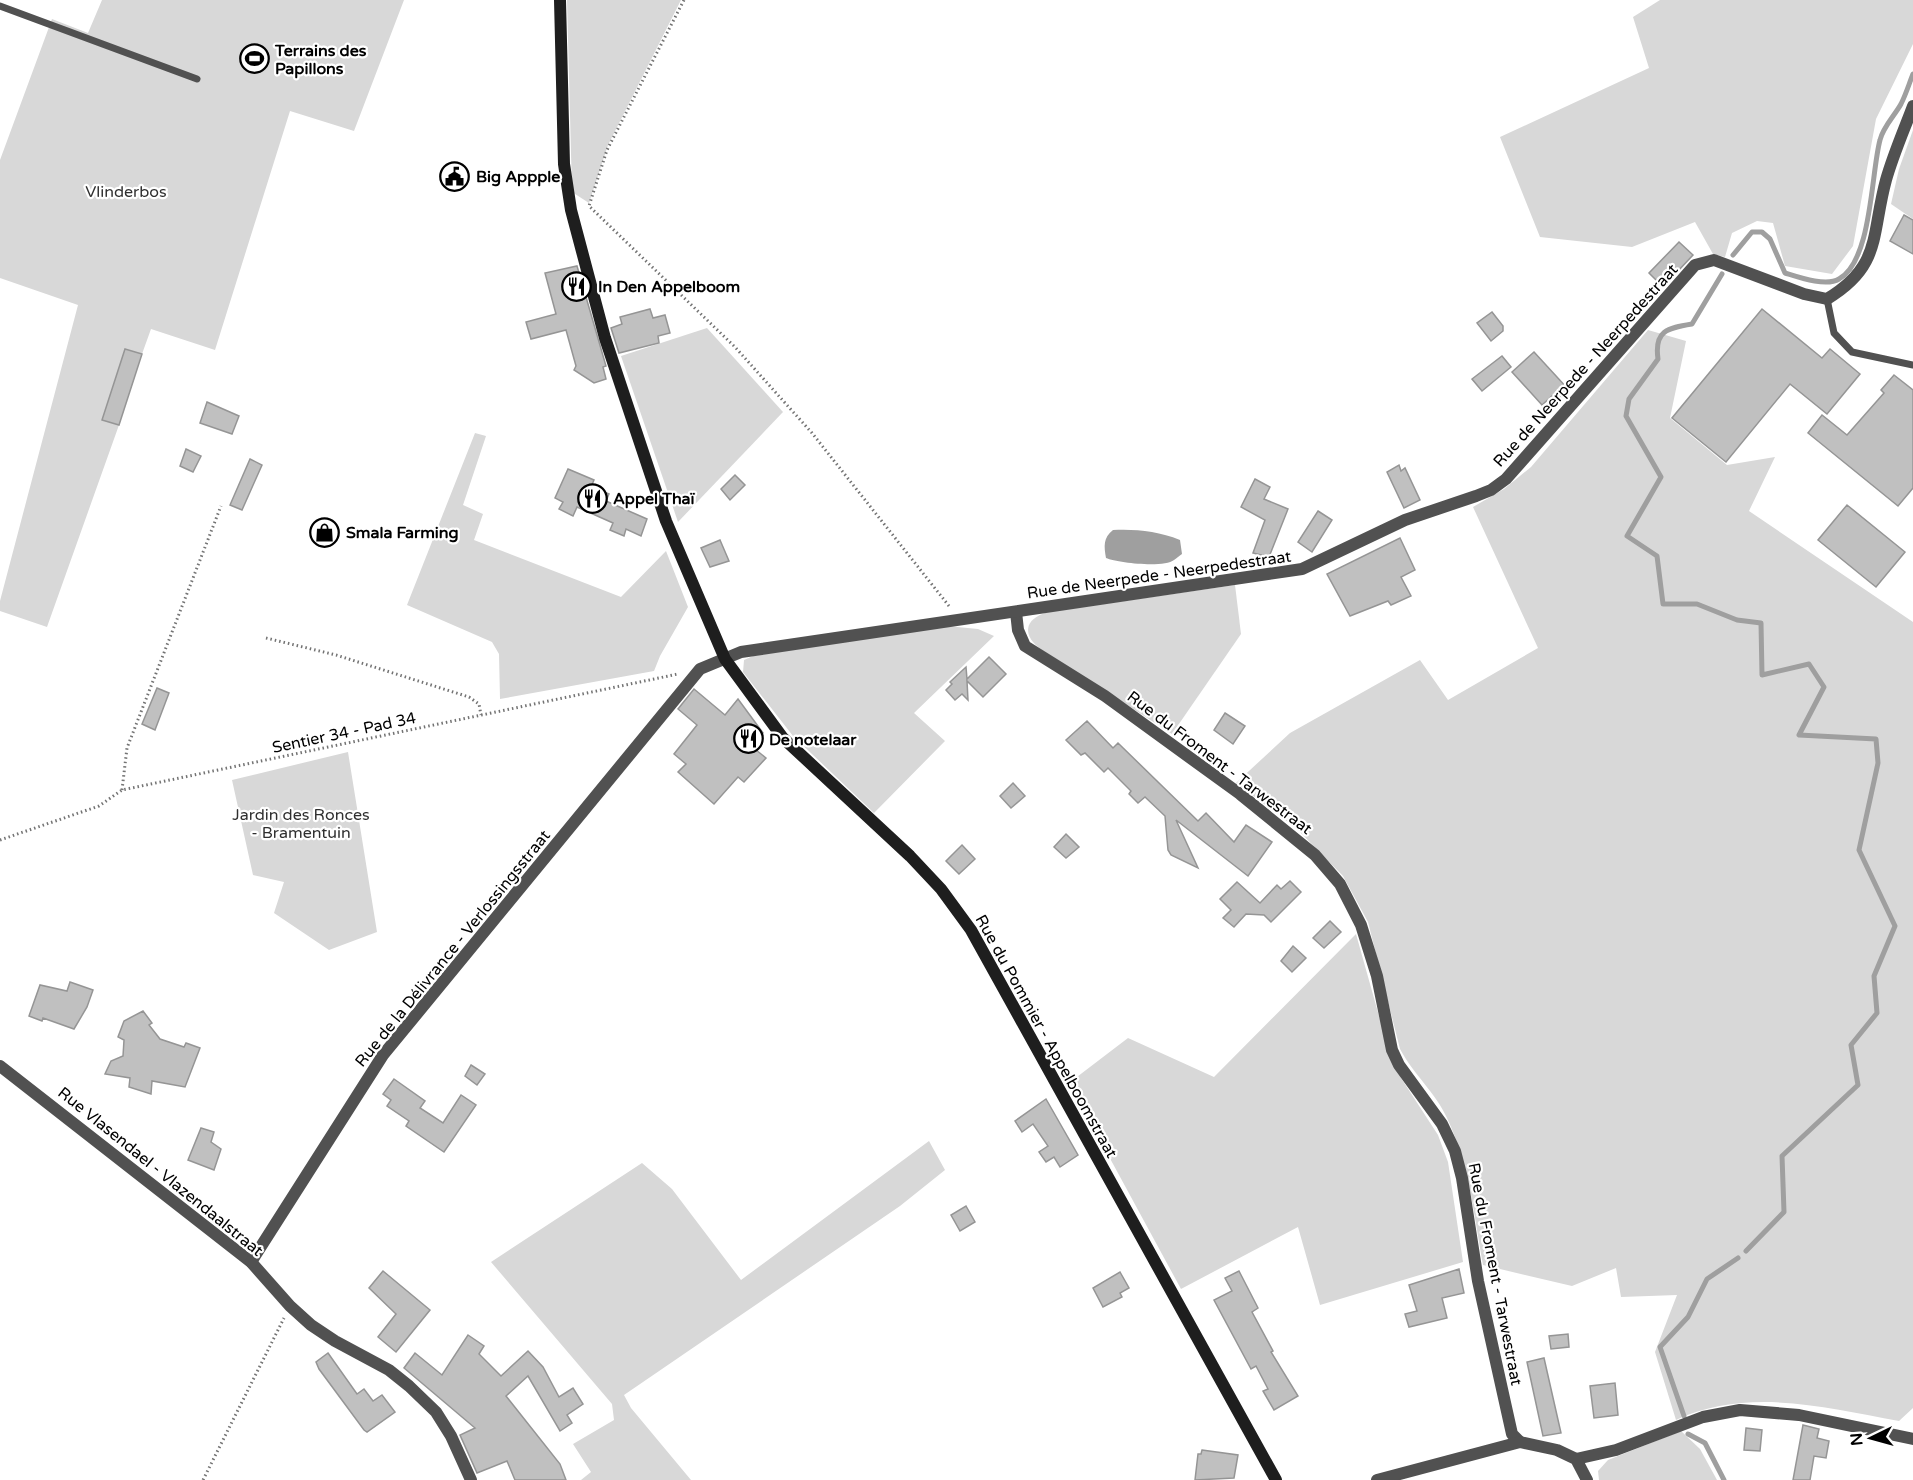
<svg xmlns="http://www.w3.org/2000/svg" width="1913" height="1480" viewBox="0 0 1913 1480" font-family="'Varela Round',sans-serif">
<rect width="100%" height="100%" fill="#fff"/>
<g fill="#d8d8d8">
<path d="M102,0H404L354,131L290,111L215,350L151,329L142,354L125,350L102,420L119,425L47,627L0,611V601L78,305L0,278V160L52,19L88,33Z"/>
<path d="M567,0H681L608,145L589,203L572,192Z"/>
<path d="M1660,0H1913V44L1876,119L1853,246L1832,274L1785,266L1773,223L1757,221L1732,233L1725,257L1713,254L1695,222L1632,247L1540,237L1500,137L1649,68L1633,17Z"/>
<path d="M1913,130V219L1891,204L1899,169Z"/>
<path d="M707,328L783,412L678,522L621,356Z"/>
<path d="M1648,330L1686,341L1670,418L1727,465L1775,457L1749,511L1913,622V1408L1899,1421C1825,1407 1747,1387 1676,1420L1655,1352L1677,1295L1621,1297L1616,1268L1572,1286L1483,1265C1474,1215 1469,1164 1447,1118C1436,1093 1413,1074 1400,1049L1368,922L1343,876L1296,828L1236,783L1290,733L1420,660L1448,700L1538,648L1473,507L1504,489L1531,467Z"/>
<path d="M475,433L486,436L463,505L483,514L474,540L621,597L666,551L688,607L660,656L654,671L500,699L499,654L492,642L407,605Z"/>
<path d="M1235,585L1241,634L1172,734L1042,650C1022,636 1023,619 1048,612Z"/>
<path d="M947,626L978,629L994,636L914,713L945,741L874,813L793,736L743,672L744,660L753,656Z"/>
<path d="M348,752L377,932L329,950L274,913L284,882L253,875L232,780Z"/>
<path d="M1356,934L1379,1016L1401,1078L1438,1135L1448,1162L1463,1262L1320,1305L1298,1227L1181,1289L1069,1083L1128,1038L1214,1077Z"/>
<path d="M929,1141L945,1170L900,1206L624,1395L631,1408L691,1480H581L591,1472L573,1444L614,1420L612,1404L491,1262L642,1163L672,1189L741,1280Z"/>
<path d="M1681,1431L1700,1449L1717,1480H1599L1598,1471L1608,1460Z"/>
</g>
<path fill="#9f9f9f" d="M1113,530C1136,529 1158,531 1180,540L1182,554C1179,556 1177,558 1174,560C1164,568 1118,563 1106,558C1104,546 1103,538 1113,530Z"/>
<g fill="none" stroke-linecap="round" stroke-linejoin="round">
<g stroke="#9f9f9f" stroke-width="5">
<path d="M1733,255L1752,232H1762L1770,239L1785,273C1798,277 1826,287 1839,279C1872,261 1871,173 1880,140C1883,127 1895,115 1901,104C1906,94 1909,84 1913,74"/>
<path d="M1722,274L1692,324C1667,328 1654,331 1658,359L1629,399L1626,416L1661,477L1627,536L1657,556L1663,604H1697L1737,620L1761,623L1762,675L1809,664L1824,687L1799,735L1876,739L1878,763L1859,850L1895,926L1874,976L1877,1013L1851,1045L1858,1085L1782,1156L1784,1212L1746,1251"/>
<path d="M1684,1416L1660,1347L1688,1317L1707,1279L1738,1258"/>
<path d="M1688,1434L1705,1443L1724,1480"/>
</g>
</g>
<g fill="#c0c0c0" stroke="#959595" stroke-width="1.5">
<path d="M1904,215L1913,220V254L1890,241Z"/>
<path d="M1679,242L1693,255L1663,287L1649,273Z"/>
<path d="M577,266L606,366L603,367L606,379L594,383L574,370L576,366L566,330L531,339L526,322L556,314L545,273Z"/>
<path d="M650,309L653,318L665,315L670,333L658,336L659,343L619,353L611,328L622,324L620,317Z"/>
<path d="M1762,309L1822,358L1830,349L1860,374L1827,414L1790,384L1726,462L1672,418Z"/>
<path d="M1492,312L1503,326V331L1491,341L1477,323Z"/>
<path d="M125,349L142,354L119,425L102,420Z"/>
<path d="M1534,352L1568,389L1557,401L1552,396L1542,405L1512,372Z"/>
<path d="M1502,356L1511,367L1482,391L1472,379Z"/>
<path d="M1894,375L1913,390V488L1898,506L1808,433L1822,415L1847,435L1884,393L1881,390Z"/>
<path d="M207,402L239,416L232,434L200,423Z"/>
<path d="M186,449L201,456L193,472L180,466Z"/>
<path d="M250,459L262,465L242,510L230,505Z"/>
<path d="M1399,465L1401,471L1405,468L1420,500L1404,508L1387,472Z"/>
<path d="M568,469L594,480L591,487L609,494L606,501L647,519L641,536L626,529L624,536L610,530L613,523L577,507L573,516L559,509L563,502L555,498Z"/>
<path d="M735,475L745,485L730,500L721,489Z"/>
<path d="M1255,479L1270,487L1264,499L1288,509L1269,557L1253,553L1265,520L1241,507Z"/>
<path d="M1847,505L1905,552L1876,587L1818,540Z"/>
<path d="M1318,511L1332,520L1312,552L1298,542Z"/>
<path d="M1400,538L1415,570L1401,577L1411,596L1391,605L1388,601L1350,616L1327,574Z"/>
<path d="M720,540L729,561L710,567L701,548Z"/>
<path d="M989,657L1006,674L983,697L967,681L968,700L962,694L955,700L946,690L952,684L950,682L966,667L967,679Z"/>
<path d="M157,688L169,693L155,730L142,724Z"/>
<path d="M694,689L725,715L738,699L763,733L750,745L766,758L744,782L738,777L714,804L678,772L686,764L674,754L697,725L678,709Z"/>
<path d="M1225,713L1245,726L1233,744L1214,730Z"/>
<path d="M1087,721L1113,748L1118,743L1198,821L1206,813L1234,842L1246,825L1272,842L1248,876L1176,820L1198,868L1171,855L1168,850L1165,816L1145,797L1138,803L1129,794L1131,791L1108,768L1104,772L1085,753L1081,755L1066,740Z"/>
<path d="M1013,783L1025,796L1011,808L1000,796Z"/>
<path d="M1066,834L1079,847L1066,858L1054,847Z"/>
<path d="M962,845L975,859L959,874L946,861Z"/>
<path d="M1290,881L1301,892L1271,922L1264,915L1246,914L1234,927L1223,918L1231,910L1220,899L1237,882L1260,903L1277,885L1281,889Z"/>
<path d="M1330,921L1341,932L1324,948L1313,938Z"/>
<path d="M1293,946L1306,958L1292,972L1281,961Z"/>
<path d="M70,982L93,990L87,1007L74,1029L43,1018L42,1021L29,1016L40,985L67,991Z"/>
<path d="M143,1011L152,1023L149,1025L160,1039L184,1047L186,1043L200,1048L185,1087L152,1081L151,1094L129,1087L130,1078L105,1074L111,1061L123,1056L124,1040L118,1037L124,1021Z"/>
<path d="M471,1065L485,1074L477,1085L465,1076Z"/>
<path d="M394,1079L425,1101L420,1108L443,1123L461,1095L476,1105L444,1152L406,1126L409,1121L387,1106L391,1100L383,1094Z"/>
<path d="M1046,1099L1078,1155L1060,1167L1054,1157L1046,1162L1039,1152L1048,1146L1033,1124L1022,1132L1015,1121Z"/>
<path d="M201,1128L214,1132L211,1142L221,1149L214,1170L188,1160Z"/>
<path d="M966,1206L975,1222L960,1231L951,1215Z"/>
<path d="M1459,1269L1464,1293L1442,1298L1447,1318L1409,1327L1405,1314L1417,1311L1409,1285Z"/>
<path d="M383,1271L430,1310L396,1352L378,1337L396,1314L369,1288Z"/>
<path d="M1239,1271L1258,1308L1252,1312L1273,1351L1271,1352L1298,1396L1274,1410L1263,1391L1268,1389L1256,1366L1251,1369L1214,1300L1232,1291L1225,1278Z"/>
<path d="M1120,1272L1129,1288L1120,1293L1122,1297L1103,1307L1093,1288Z"/>
<path d="M1568,1334L1569,1347L1551,1349L1549,1336Z"/>
<path d="M468,1335L484,1346L479,1354L501,1376L528,1351L543,1367L559,1397L573,1388L583,1404L567,1415L572,1423L560,1431L528,1376L506,1396L560,1464L566,1480H515L507,1461L477,1473L460,1435L475,1428L404,1368L415,1353L442,1375Z"/>
<path d="M328,1353L357,1394L364,1389L373,1401L382,1395L395,1412L367,1432L364,1430L319,1369L316,1362Z"/>
<path d="M1544,1358L1561,1433L1543,1436L1527,1362Z"/>
<path d="M1615,1383L1618,1415L1594,1418L1590,1386Z"/>
<path d="M1803,1425L1819,1429L1817,1438L1829,1441L1826,1458L1814,1456L1810,1480H1793Z"/>
<path d="M1746,1428L1762,1430L1760,1451L1744,1450Z"/>
<path d="M1202,1450L1238,1455L1234,1478L1195,1480L1198,1454H1201Z"/>
</g>
<g fill="none" stroke-linecap="round" stroke-linejoin="round">
<g stroke="#737373" stroke-width="3" stroke-dasharray="1.5 3" stroke-linecap="butt">
<path d="M684,0L607,150L589,206L735,347L812,433L949,606"/>
<path d="M266,638L336,655L469,697L479,704L481,715"/>
<path d="M122,790L127,748L221,506"/>
<path d="M0,840L99,806L122,790L678,674"/>
<path d="M203,1480L284,1318"/>
</g>
<g stroke="#515151" stroke-width="7">
<path d="M0,6L197,79"/>
<path d="M1827,299L1834,333L1852,352L1913,365"/>
</g>
<g stroke="#515151" stroke-width="12">
<path d="M1016,612L1018,630L1025,646L1105,696L1240,794L1315,855L1340,884L1361,925L1377,976L1392,1050L1399,1065L1442,1124L1455,1151L1462,1178L1478,1281L1512,1434L1520,1442"/>
<path d="M0,1066L251,1262L290,1306L311,1325L335,1341L389,1370L409,1386L436,1412L451,1436L471,1480"/>
<path d="M251,1262L383,1055L700,669L741,652L1302,569L1405,520L1476,496L1491,490L1506,479L1695,265L1714,260L1804,294L1827,299C1882,266 1871,235 1886,180C1893,155 1904,130 1913,106"/>
<path d="M1576,1459L1616,1450L1703,1417L1740,1410L1799,1415L1913,1439"/>
<path d="M1377,1480L1520,1442L1557,1450L1576,1459L1587,1480"/>
</g>
<path stroke="#1e1e1e" stroke-width="12" d="M560,0L564,164L571,210L605,338L666,521L725,659L783,738L910,856L941,889L971,930L1276,1480"/>
</g>
<defs>
<symbol id="stadium-ring" viewBox="-11 -11 22 22"><circle r="9.5" fill="#fff" stroke="#000" stroke-width="1.5"/><path d="M0-5a6.5 5 0 1 0 0 10a6.5 5 0 1 0 0-10ZM-3.5-1.8h7v3.6h-7Z" fill="#000"/></symbol>
<symbol id="civic-ring" viewBox="-11 -11 22 22"><circle r="9.5" fill="#fff" stroke="#000" stroke-width="1.5"/><path d="M-.6-6.5H3V-4.5H.6V-3L4-1V1h2V6H-6V1h2V-1L-.6-3ZM-1.2 2.5V6h2.4V2.5Z" fill="#000"/></symbol>
<symbol id="restaurant-ring" viewBox="-11 -11 22 22"><circle r="9.5" fill="#fff" stroke="#000" stroke-width="1.5"/><path d="M-5-6h1v4h1v-4h1v4h1v-4h1v5L-1.5 .5V6h-2V.5L-5-1ZM5-6V6H3V1.5H1.5Q1.5-4 5-6Z" fill="#000"/></symbol>
<symbol id="shop-ring" viewBox="-11 -11 22 22"><circle r="9.5" fill="#fff" stroke="#000" stroke-width="1.5"/><path d="M-5-2.5h2.3a2.7 3.5 0 0 1 5.4 0H5L5.5 6h-11ZM-1.5-2.5h3a1.5 2.3 0 0 0-3 0Z" fill="#000"/></symbol>
</defs>
<g fill-rule="evenodd">
<use href="#stadium-ring" x="238" y="42" width="33" height="33"/>
<use href="#civic-ring" x="438" y="160" width="33" height="33"/>
<use href="#restaurant-ring" x="560" y="270" width="33" height="33"/>
<use href="#restaurant-ring" x="576" y="482" width="33" height="33"/>
<use href="#shop-ring" x="308" y="516" width="33" height="33"/>
<use href="#restaurant-ring" x="732" y="722" width="33" height="33"/>
</g>
<g text-anchor="middle" stroke-width="4.5" stroke-linejoin="round" paint-order="stroke">
<g font-size="16" font-weight="bold" fill="#000" stroke="#fff" text-anchor="start">
<text x="275" y="56">Terrains des<tspan x="275" dy="18">Papillons</tspan></text>
<text x="476" y="182">Big Appple</text>
<text x="598" y="292">In Den Appelboom</text>
<text x="613" y="504">Appel Thaï</text>
<text x="346" y="538">Smala Farming</text>
<text x="769" y="745">De notelaar</text>
</g>
<g font-size="16" fill="#2f2f2f" stroke="#fff">
<text x="126" y="197">Vlinderbos</text>
<text x="301" y="820">Jardin des Ronces<tspan x="301" dy="18">- Bramentuin</tspan></text>
</g>
<g font-size="16" fill="#000" stroke="#fff">
<text transform="translate(1585 365) rotate(-48)" y="6">Rue de Neerpede - Neerpedestraat</text>
<text transform="translate(1159 574) rotate(-8)" y="6">Rue de Neerpede - Neerpedestraat</text>
<text transform="translate(344 732) rotate(-12)" y="6">Sentier 34 - Pad 34</text>
<text transform="translate(1220 762) rotate(37)" y="6">Rue du Froment - Tarwestraat</text>
<text transform="translate(452 948) rotate(-51)" y="6">Rue de la Délivrance - Verlossingsstraat</text>
<text transform="translate(1047 1036) rotate(61)" y="6">Rue du Pommier - Appelboomstraat</text>
<text transform="translate(161 1171) rotate(39)" y="6">Rue Vlasendael - Vlazendaalstraat</text>
<text transform="translate(1496 1274) rotate(79)" y="6">Rue du Froment - Tarwestraat</text>
</g>
</g>
<g transform="translate(1871 1438) rotate(265)" stroke="#ffffff" stroke-width="4.5" paint-order="stroke">
<path d="M0-4.5L10 22L0 15L-10 22Z" fill="#000000"/>
<text y="-9" font-size="16" font-weight="bold" text-anchor="middle" fill="#000000">N</text>
</g>
</svg>
